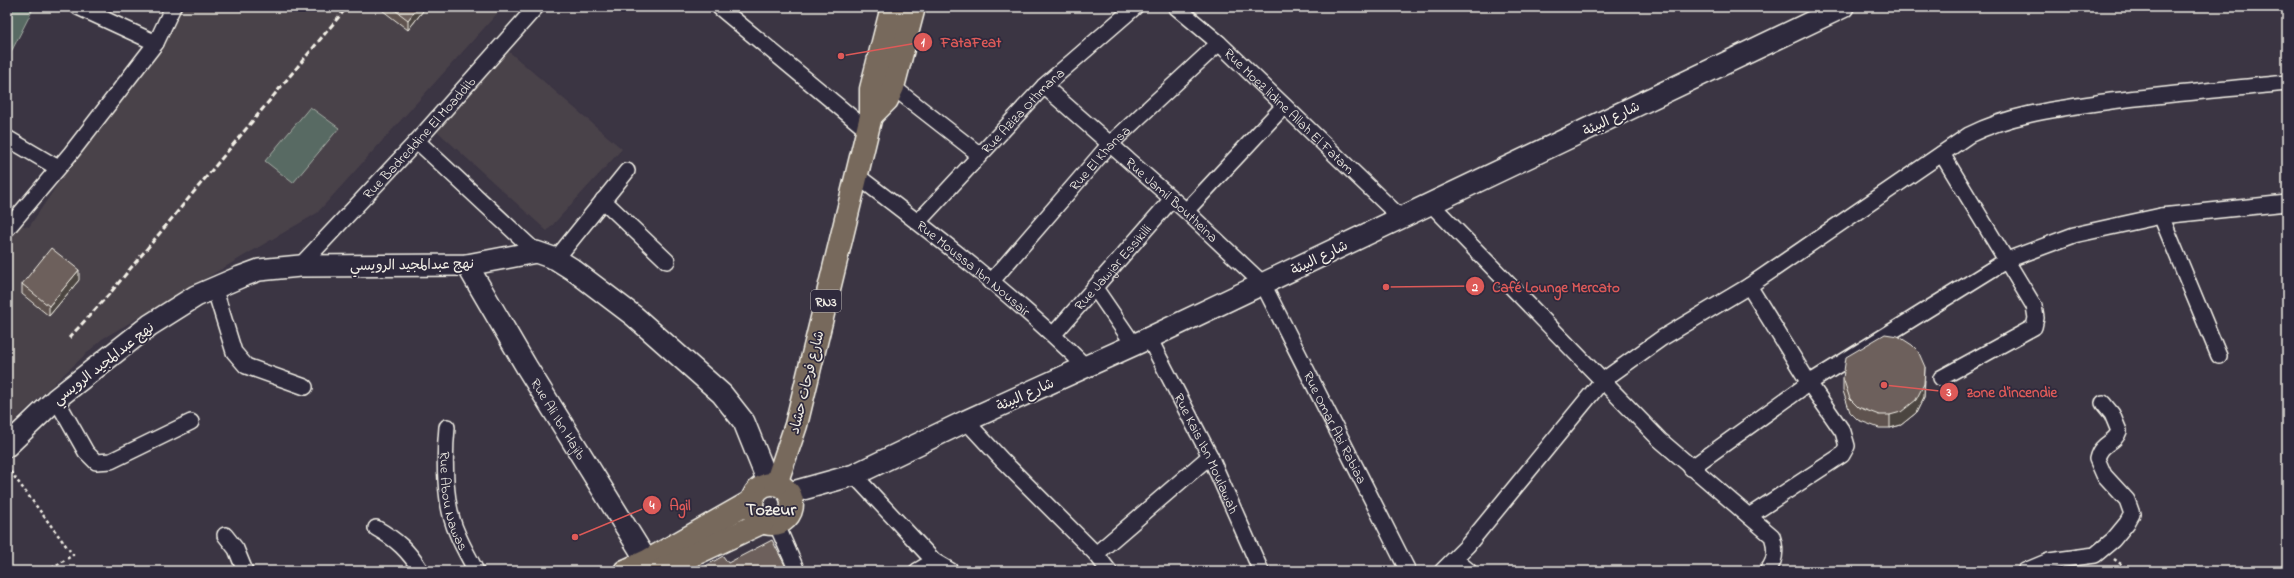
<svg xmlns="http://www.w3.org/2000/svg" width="2294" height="578" viewBox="0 0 2294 578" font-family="'Indie Flower','Playpen Sans Arabic',sans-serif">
<rect width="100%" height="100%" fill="#3b3543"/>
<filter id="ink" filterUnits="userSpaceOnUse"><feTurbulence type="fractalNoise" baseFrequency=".025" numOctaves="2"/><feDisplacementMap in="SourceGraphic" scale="8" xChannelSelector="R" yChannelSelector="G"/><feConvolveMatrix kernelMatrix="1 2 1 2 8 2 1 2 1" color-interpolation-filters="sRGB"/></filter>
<g filter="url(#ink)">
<g fill="#4a424a">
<path d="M168,7H503L317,213L102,339L19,416L7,430V222L29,227L146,52Z"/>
<path d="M507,50L622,149L547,231L437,131Z"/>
</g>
<g fill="#596b63" stroke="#a6aea6">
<path d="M7,7H34L7,60Z"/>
<path d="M310,107L339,128L293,183L265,161Z"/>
</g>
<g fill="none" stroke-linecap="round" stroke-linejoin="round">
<defs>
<g id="street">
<path d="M78,7L156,43"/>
<path d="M719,7L867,130"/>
<path id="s1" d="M1176,7L1219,43L1401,218"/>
<path id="s2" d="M1044,86L1186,211L1263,284L1408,571"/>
<path d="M893,87L980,155"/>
<path d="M7,138L58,168"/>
<path d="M417,141L536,252"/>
<path id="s3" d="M856,175C935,235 1015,296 1086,367"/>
<path d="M603,200L667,261"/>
<path d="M1431,204L1660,440L1772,536C1776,548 1776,561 1767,571"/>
<path d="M1186,211L1284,106"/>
<path d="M2161,216L2219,356"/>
<path id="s4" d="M918,222L1044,86L1135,7"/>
<path d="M7,229L71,153L156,43L173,7"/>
<path d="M556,259L627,171"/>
<path id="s5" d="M300,266L417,141L536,7"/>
<path id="s6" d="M991,282L1109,145L1219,43"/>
<path d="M1749,286L1809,383L1843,432L1847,446L1842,455L1749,516"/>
<path d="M214,287L234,352L246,366L305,387"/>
<path d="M1095,288L1134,345"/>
<path id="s7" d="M1054,334L1172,199"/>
<path id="s8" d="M1149,338L1210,456L1261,571"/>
<path d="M1941,378L2034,327L2036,318L2034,306L1942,154"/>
<path d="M56,399L86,452L96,462L111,461L191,422"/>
<path d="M966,421L1002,460L1096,554L1109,571"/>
<path id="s9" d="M447,427C444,457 444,505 457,533C462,546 470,559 476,571"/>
<path d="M1691,468L1809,383L2007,260L2074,235L2161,216L2287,203"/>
<path d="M854,475L934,561L951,571"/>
<path d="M776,523L797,571"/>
<path d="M376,528C397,540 408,550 421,571"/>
<path d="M225,535L236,549L245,571"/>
<path d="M1096,554L1210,456"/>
<path d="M1456,560L1469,571"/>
<path d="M917,571L934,561"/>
<path d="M1442,571L1467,546L1602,381L1662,338L1749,286L1969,135C2013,113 2063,108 2111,101C2169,94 2228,89 2287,83"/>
<path d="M2025,571L2049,561L2095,555L2113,540L2127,523L2132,514L2127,500L2104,475L2097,459C2101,442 2115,444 2119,431L2112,414L2103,403"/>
</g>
<g id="secondary">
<path id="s10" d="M467,265L526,366L653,571"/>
<path d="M7,446L56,399L150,325L196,296L240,277L259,270L300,266L467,265L536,252L556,259L572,269L634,316L722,394L744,422L769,484"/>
<path d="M789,493L854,475L966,421L1149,338L1843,7"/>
</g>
<g id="primary">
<path d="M871,116L887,100L893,87L914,7"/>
<circle cx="772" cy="504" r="20"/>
<path d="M776,484L796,425L871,116V89L892,7"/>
<path d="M625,571L647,561L752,501"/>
<path d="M659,571L763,522"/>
</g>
</defs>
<use href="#street" stroke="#f4f1e8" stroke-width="18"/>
<use href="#secondary" stroke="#f4f1e8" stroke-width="24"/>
<use href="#primary" stroke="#f4f1e8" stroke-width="25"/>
<g stroke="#f4f1e8" stroke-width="2.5" stroke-dasharray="3 3" stroke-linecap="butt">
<path d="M7,467L73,555L52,568L54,571"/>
<path d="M2114,559L2131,571"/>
<path d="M7,566L12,571"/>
<path d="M2275,571L2287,566"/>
</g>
<use href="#street" stroke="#2f2a3d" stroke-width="15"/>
<use href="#secondary" stroke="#2f2a3d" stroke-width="21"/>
<use href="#primary" stroke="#77695c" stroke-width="22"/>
<path stroke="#f4f1e8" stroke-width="3" stroke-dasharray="6 3" stroke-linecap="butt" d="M69,338L111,292L347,7"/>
</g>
<g fill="#5e534f" stroke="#f4f1e8">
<path d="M378,7H426L408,30Z"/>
<path d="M79,280L49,316L22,294V284Z"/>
<path d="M1843,378L1925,380L1924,397L1916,413L1901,425L1890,428H1879L1858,420L1850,412L1843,391Z"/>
</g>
<g fill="#4c4440" stroke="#f4f1e8">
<path d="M418,7H426L408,30V20Z"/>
<path d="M79,270V280L49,316V306Z"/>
<path d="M1925,367L1924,397L1916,413L1901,425L1890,428V415Z"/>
</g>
<g fill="#6d615c" stroke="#f4f1e8">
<path d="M391,7H418L408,20Z"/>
<path d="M51,248L79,270L49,306L22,284Z"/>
<path d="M1885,334L1898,336L1912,345L1918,351L1925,367L1924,384L1916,400L1901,412L1890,415H1879L1858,407L1850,399L1843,378L1846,357Z"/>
<path d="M772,540L788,571H697L723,556L728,563Z"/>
</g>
</g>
<g text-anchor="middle" stroke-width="3.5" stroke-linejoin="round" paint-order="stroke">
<rect fill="#2f2a3d" stroke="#b9b5b5" stroke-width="1" x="811" y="290" width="30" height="22" rx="3"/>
<g font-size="13" font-weight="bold" fill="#f4f1e8">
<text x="826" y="306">RN3</text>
</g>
<g font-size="14" fill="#f4f1e8" stroke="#2f2a3d">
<text dy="5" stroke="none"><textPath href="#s4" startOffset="153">Rue Aziza Othmana</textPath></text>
<text dy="5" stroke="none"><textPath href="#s1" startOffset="154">Rue Moez lidine Allah El Fatam</textPath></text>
<text transform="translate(1611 118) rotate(-26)" y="5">شارع البيئة</text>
<text dy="5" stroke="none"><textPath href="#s5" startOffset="175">Rue Badreddine El Moaddib</textPath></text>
<text dy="5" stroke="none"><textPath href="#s6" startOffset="165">Rue El Khansa</textPath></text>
<text dy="5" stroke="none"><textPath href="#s2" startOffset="171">Rue Jamil Boutheina</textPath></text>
<text transform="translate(1319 257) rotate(-26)" y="5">شارع البيئة</text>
<text transform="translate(412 264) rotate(-1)" y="5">نهج عبدالمجيد الرويسي</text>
<text dy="5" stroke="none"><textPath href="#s7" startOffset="89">Rue Jawjar Essikilli</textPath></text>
<text dy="5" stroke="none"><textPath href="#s3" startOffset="150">Rue Moussa Ibn Nousair</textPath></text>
<text transform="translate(103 363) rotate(-38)" y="5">نهج عبدالمجيد الرويسي</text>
<text transform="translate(806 382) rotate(-76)" y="5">شارع فرحات حشاد</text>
<text transform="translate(1025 394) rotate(-24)" y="5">شارع البيئة</text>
<text dy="5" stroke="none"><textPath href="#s10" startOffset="179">Rue Ali Ibn Hajib</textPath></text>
<text dy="5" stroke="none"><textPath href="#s2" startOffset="456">Rue Omar Abi Rabiaa</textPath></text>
<text dy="5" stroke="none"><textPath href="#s8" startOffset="129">Rue Kais Ibn Moulawah</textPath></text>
<text dy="5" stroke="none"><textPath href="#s9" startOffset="75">Rue Abou Nawas</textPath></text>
</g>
<g font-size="18" font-weight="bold" fill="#f4f1e8" stroke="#2f2a3d">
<text x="771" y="515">Tozeur</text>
</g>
</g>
<path fill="none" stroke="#de5a58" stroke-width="1.5" d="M841 56L923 42M1386 287L1475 286M1884 385L1949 392M575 537L652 505"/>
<g fill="#de5a58" stroke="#2f2a3d" stroke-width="1.5">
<circle cx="841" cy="56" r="4"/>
<circle cx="1386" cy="287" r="4"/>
<circle cx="1884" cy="385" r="4"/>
<circle cx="575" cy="537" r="4"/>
<circle cx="923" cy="42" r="10"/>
<circle cx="1475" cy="286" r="10"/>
<circle cx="1949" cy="392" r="10"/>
<circle cx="652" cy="505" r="10"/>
</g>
<g font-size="12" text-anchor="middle" font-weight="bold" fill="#fff">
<text x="923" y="46">1</text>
<text x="1475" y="291">2</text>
<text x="1949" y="396">3</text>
<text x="652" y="509">4</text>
</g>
<g font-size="15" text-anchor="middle" font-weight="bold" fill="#de5a58" stroke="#2f2a3d" stroke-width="3.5" stroke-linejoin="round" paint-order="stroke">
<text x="971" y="47">FataFeat</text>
<text x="1556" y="292">Café Lounge Mercato</text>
<text x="2012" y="397">zone d'incendie</text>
<text x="680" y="510">Agil</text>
</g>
<rect width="2294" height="578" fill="none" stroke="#2f2a3d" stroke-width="24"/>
<rect x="12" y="12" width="2270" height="554" fill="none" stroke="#f4f1e8" stroke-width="1.5" filter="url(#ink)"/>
</svg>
